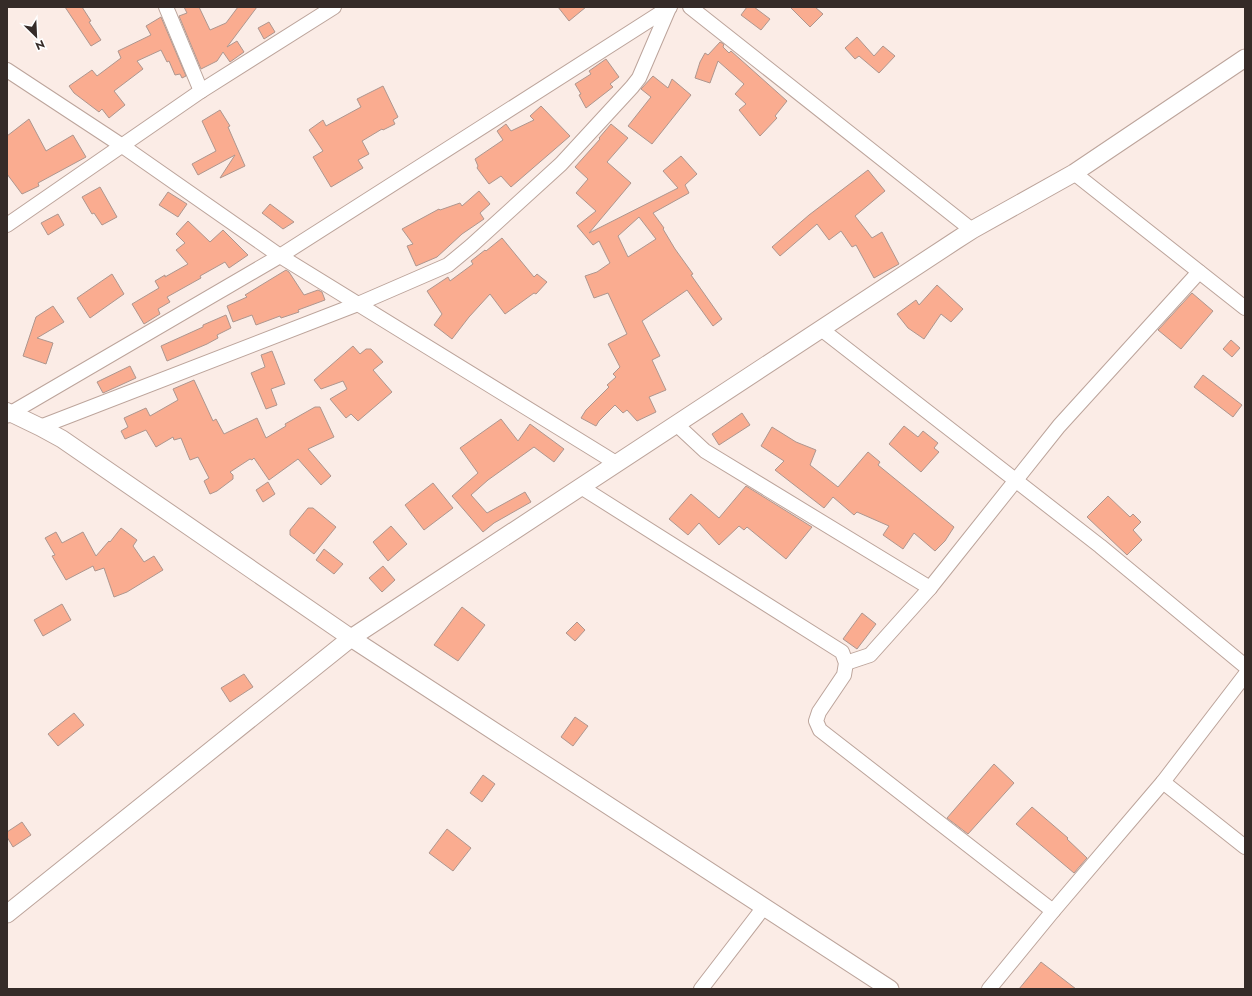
<svg xmlns="http://www.w3.org/2000/svg" width="1252" height="996" viewBox="0 0 1252 996" font-family="Jost,sans-serif">
<rect width="100%" height="100%" fill="#fbece6"/>
<g fill="#faac90" stroke="#ae968e" fill-rule="evenodd">
<path d="M65,7H82L91,21L89,22L101,40L91,46Z"/>
<path d="M184,7H199L210,30L226,23L238,7H257L227,47L237,41L244,52L230,62L223,52L217,61L201,69L179,16L187,13Z"/>
<path d="M558,7H586L569,21Z"/>
<path d="M747,7H754L770,19L761,30L741,15Z"/>
<path d="M790,7H815L823,14L810,27Z"/>
<path d="M161,17L186,76L182,78L180,74L175,75L169,61L167,62L161,50L137,61L143,69L114,91L125,105L109,118L102,109L99,112L74,93L69,86L92,70L97,76L121,58L118,51L151,35L146,26Z"/>
<path d="M269,22L275,32L264,39L258,28Z"/>
<path d="M857,37L874,56L883,46L895,56L879,73L859,56L855,59L845,48Z"/>
<path d="M720,42L724,44L723,47L729,53L731,51L787,101L775,116L777,118L760,136L739,110L746,104L735,94L744,84L718,61L710,83L695,78L700,62L705,53L708,55Z"/>
<path d="M606,59L619,77L610,84L613,87L586,108L579,95L581,94L575,84L591,74L589,71Z"/>
<path d="M653,76L668,88L672,79L691,95L652,144L628,126L651,97L641,89Z"/>
<path d="M383,86L398,117L393,120L395,124L383,130L382,129L362,141L369,154L358,160L363,168L331,187L313,157L323,151L309,130L323,120L326,126L361,107L357,99Z"/>
<path d="M541,106L570,136L511,187L501,176L489,184L477,168L478,166L475,159L503,140L497,131L506,124L511,131L534,120L530,116Z"/>
<path d="M220,110L230,126L228,127L245,166L220,178L235,155L198,175L192,164L216,151L202,121Z"/>
<path d="M29,119L46,151L73,135L86,157L38,183L39,186L22,194L7,174V136Z"/>
<path d="M611,124L628,138L607,162L631,183L589,233L678,188L663,171L681,156L697,174L685,185L689,193L653,213L664,228L663,229L675,249L693,274L691,275L722,319L713,326L687,290L642,321L660,356L652,360L666,390L649,397L656,412L637,421L627,410L623,413L615,405L599,421L596,426L581,418L586,410L609,387L607,385L616,377L613,374L620,367L608,344L627,334L608,293L594,298L585,276L597,272L610,263L599,241L593,245L577,226L596,211L576,193L588,179L575,167L600,139L599,138ZM639,217L656,239L628,257L618,236Z"/>
<path d="M868,170L885,191L855,216L872,238L882,232L899,264L874,278L856,245L852,247L841,231L829,240L817,224L780,256L772,247L809,215Z"/>
<path d="M100,187L117,217L102,225L94,213L92,214L82,197Z"/>
<path d="M479,191L490,204L480,213L484,219L462,234L437,257L416,266L407,246L413,244L402,229L439,209L440,210L460,203L462,206Z"/>
<path d="M168,192L187,204L178,217L159,205Z"/>
<path d="M270,204L294,222L283,229L262,213Z"/>
<path d="M58,214L64,225L48,235L41,223Z"/>
<path d="M188,221L210,242L223,230L248,255L229,268L225,262L200,276L201,278L167,297L170,302L158,309L160,314L144,324L132,304L159,288L155,281L165,275V277L188,264L176,250L185,243L176,234Z"/>
<path d="M502,238L534,277L537,274L547,282L536,294L534,293L505,314L490,294L469,317L452,339L434,325L442,314L427,291L448,277L450,281L473,264L471,261L485,250L486,251Z"/>
<path d="M286,270L289,272L304,295L318,290L322,292L325,300L298,310L299,312L281,318L280,316L256,325L252,315L233,322L227,306L247,297L245,295Z"/>
<path d="M112,274L124,294L90,318L77,298Z"/>
<path d="M937,285L963,309L951,322L941,314L924,339L908,328L897,314L916,300L919,305Z"/>
<path d="M1192,293L1213,311L1181,349L1158,330Z"/>
<path d="M53,306L64,322L37,338L53,343L46,364L23,356L36,317Z"/>
<path d="M226,315L231,328L217,335L218,338L207,344L167,361L161,346L203,327V325Z"/>
<path d="M1231,340L1240,348L1232,357L1223,349Z"/>
<path d="M353,346L360,354L366,349H371L383,362L373,370L392,392L358,421L351,414L346,418L330,399L347,389L343,381L321,389L314,380Z"/>
<path d="M272,351L285,384L271,389L277,405L266,409L251,373L265,367L261,355Z"/>
<path d="M130,366L136,378L103,393L97,382Z"/>
<path d="M1203,375L1242,405L1233,417L1194,387Z"/>
<path d="M194,380L213,421L216,419L224,434L257,418L266,438L286,426L285,424L315,407H320L334,437L308,449L331,476L321,485L298,459L269,480L254,458L252,460L250,459L230,472L233,475V479L217,491L210,494L204,481L209,478L198,457L190,460L181,438L174,440L173,437L156,447L146,430L125,439L121,431L128,427L124,418L146,408L150,416L178,400L173,389Z"/>
<path d="M742,413L750,425L719,445L712,434Z"/>
<path d="M501,419L518,441L530,424L564,449L554,462L534,447L488,480L471,495L487,513L525,492L531,502L494,523L483,532L452,496L478,473L460,448Z"/>
<path d="M904,426L918,437L923,431L938,443L934,448L939,452L921,472L889,444Z"/>
<path d="M772,427L796,442L816,450L810,465L838,487L868,452L880,462L878,465L954,527L945,541L935,551L914,533L903,549L883,535L889,526L857,512L854,515L833,497L824,508L775,470L784,461L761,446Z"/>
<path d="M268,482L275,494L263,502L256,490Z"/>
<path d="M433,483L453,508L424,530L405,505Z"/>
<path d="M746,486L812,527L786,559L747,527L744,530L739,526L719,545L699,523L688,535L669,519L691,494L719,518Z"/>
<path d="M1108,496L1130,517L1133,514L1141,522L1133,530L1142,540L1127,555L1087,517Z"/>
<path d="M308,508H313L336,527L314,554L290,535V530Z"/>
<path d="M391,526L407,544L388,561L373,542Z"/>
<path d="M121,528L137,540L133,546L144,562L154,556L163,570L127,592L114,597L104,568L95,571L93,566L66,580L52,556L55,555L45,538L56,532L62,543L83,532L96,556L109,541L110,542Z"/>
<path d="M324,549L343,564L334,574L316,560Z"/>
<path d="M383,566L395,580L382,592L369,578Z"/>
<path d="M62,604L71,620L43,636L34,620Z"/>
<path d="M462,607L485,625L458,661L434,645Z"/>
<path d="M862,613L876,624L857,649L843,639Z"/>
<path d="M577,622L585,630L575,641L566,633Z"/>
<path d="M244,674L253,687L230,702L221,688Z"/>
<path d="M74,713L84,725L58,746L48,734Z"/>
<path d="M575,717L588,726L573,746L561,737Z"/>
<path d="M994,764L1014,783L968,834L947,818Z"/>
<path d="M483,775L495,784L482,802L470,793Z"/>
<path d="M1032,807L1068,838L1067,839L1087,858L1074,873L1016,824Z"/>
<path d="M22,822L31,835L13,847L7,837V832Z"/>
<path d="M447,829L471,848L453,871L429,853Z"/>
<path d="M1041,962L1076,989H1019Z"/>
</g>
<g fill="none" stroke-linecap="round" stroke-linejoin="round">
<defs>
<g id="minor">
<path d="M166,7L201,91"/>
<path d="M690,7L972,230"/>
<path d="M7,70L121,145L280,256L616,463"/>
<path d="M1074,173L1245,308"/>
<path d="M7,225L201,91L334,7"/>
<path d="M821,329L1100,546L1245,666"/>
<path d="M7,410L11,413L280,256L670,7"/>
<path d="M676,424L705,451L930,588"/>
<path d="M40,427L358,304L448,265L471,246L561,164L632,87L639,78L669,8"/>
<path d="M581,487L842,652L846,663L844,675L819,712L816,721L820,730L1053,911"/>
<path d="M846,663L870,655L930,588L1059,426L1199,272"/>
<path d="M1163,782L1245,675"/>
<path d="M701,989L764,907"/>
<path d="M989,989L1053,911L1163,782L1245,847"/>
</g>
<g id="tertiary">
<path d="M7,414L11,413L40,427L62,439L351,638L890,989"/>
<path d="M7,914L351,638L955,241L972,230L1074,173L1245,58"/>
</g>
</defs>
<use href="#minor" stroke="#bca49b" stroke-width="16"/>
<use href="#tertiary" stroke="#bca49b" stroke-width="19"/>
<use href="#minor" stroke="#fff" stroke-width="14"/>
<use href="#tertiary" stroke="#fff" stroke-width="17"/>
</g>
<rect width="1252" height="996" fill="none" stroke="#352b28" stroke-width="16"/>
<g transform="translate(36 36) rotate(156)" stroke="#ffffff" stroke-width="3" paint-order="stroke">
<path d="M0-3L7 15L0 10L-7 15Z" fill="#352b28"/>
<text y="-6" font-size="11" font-weight="bold" text-anchor="middle" fill="#352b28">N</text>
</g>
</svg>
